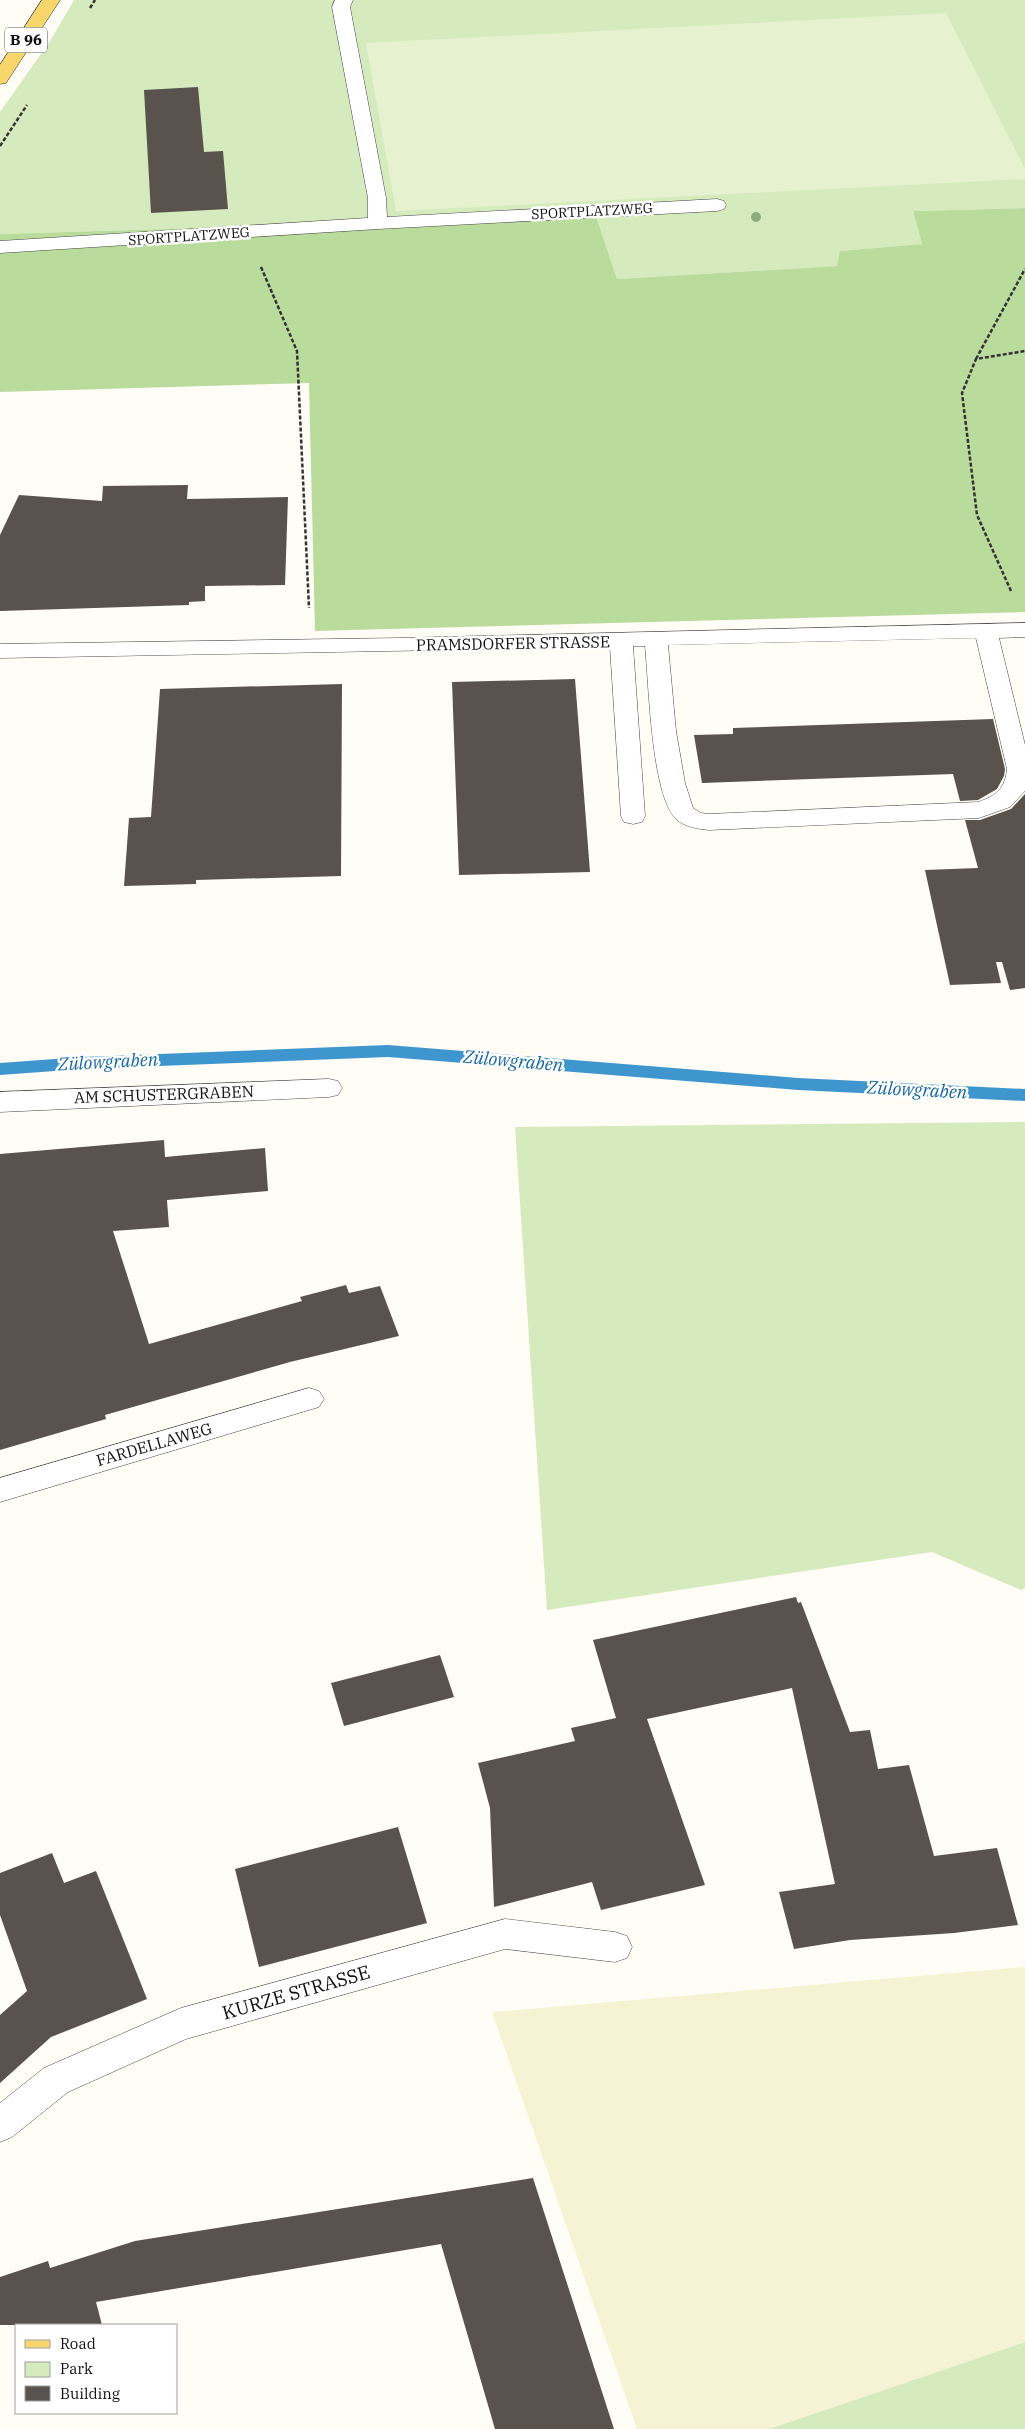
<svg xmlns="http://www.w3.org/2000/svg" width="1025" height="2429" viewBox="0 0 1025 2429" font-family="'IBM Plex Serif',serif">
<rect width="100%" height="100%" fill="#fffdf5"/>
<path fill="#f6f3d4" d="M1025,1967V2342L769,2429H637L492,2012Z"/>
<g fill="#d5ebbd">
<path d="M74,0H1025V208L913,211L922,244L841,251L837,266L617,279L596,216L0,234V112L50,41Z"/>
<path d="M1025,1122V1588L1021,1590L932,1552L547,1610L515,1127Z"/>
<path d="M1025,2342V2429H769Z"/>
</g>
<path fill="#b9dc9c" d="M1025,208V612L315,631L309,383L0,392V234L596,216L617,279L837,266L840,251L922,244L913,211Z"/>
<path fill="#e6f2cf" d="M946,13L1025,169V179L396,211L366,43Z"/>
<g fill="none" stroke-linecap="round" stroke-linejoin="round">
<path fill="#3f96cf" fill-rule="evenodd" d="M388,1045L798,1078L1025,1089V1101L798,1090L388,1057L82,1069L0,1075V1063L82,1057Z"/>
</g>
<g fill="#5a524d">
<path d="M198,87L204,152L223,151L228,209L151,213L144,90Z"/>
<path d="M188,485L187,499L288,497L285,585L205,586V601L189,602V605L0,611V535L19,495L102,501L103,486Z"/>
<path d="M575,679L590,872L459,875L452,682Z"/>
<path d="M342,684L341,876L196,880V884L124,886L129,818L151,817L160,689Z"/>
<path d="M993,719L1005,769L1004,776L997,789L978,800L960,801L953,774L702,783L694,735L733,734V728Z"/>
<path d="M1025,794V988L1010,990L1002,962H996L1001,983L950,985L925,870L978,868L965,820H980L1011,809Z"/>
<path d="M164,1140L165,1157L265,1148L268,1191L167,1200L169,1227L113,1231L149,1344L302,1301L300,1297L346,1285L349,1293L380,1286L399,1336L290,1362L105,1415L106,1419L0,1450V1154Z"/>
<path d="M796,1597L798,1603L801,1602L850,1732L870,1730L878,1769L909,1765L934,1856L997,1848L1018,1925L954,1933L850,1940L794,1949L779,1892L835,1884L792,1688L647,1719L705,1885L601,1910L592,1882L494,1907L490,1808L478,1763L575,1741L571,1728L616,1718L593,1640Z"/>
<path d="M440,1655L454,1697L344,1726L331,1683Z"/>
<path d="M398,1827L427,1923L259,1967L235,1869Z"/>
<path d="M52,1853L64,1883L96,1871L147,1999L51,2037L0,2083V2015L27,1991L0,1915V1873Z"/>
<path d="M533,2178L614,2429H495L441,2244L96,2302L102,2325H0V2277L48,2261L50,2268L135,2241Z"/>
</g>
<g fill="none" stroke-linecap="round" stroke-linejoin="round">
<defs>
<g id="minor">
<path d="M335,0H353L350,7L386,198L387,217L717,199L724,201L726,205L724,209L717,211L378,229L0,253V241L368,218V198L332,7Z"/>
<path d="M1025,623V637L999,638L1025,745V791L1010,807L979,818L709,830C699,829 684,827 676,819C651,794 649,684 645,646H633L645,816L642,822L633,824L624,822L621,816L610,647L0,658V644L400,638ZM976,638L1007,769C1005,789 996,796 978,802L709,814L701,813L693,808L685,783L676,731L668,645Z"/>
<path d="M329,1079L338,1081L342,1088L338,1095L329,1097L0,1112V1092Z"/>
<path d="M309,1388L319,1391L324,1399L319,1407L0,1502V1478Z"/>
<path d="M505,1919L615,1932L627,1936L632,1947L627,1958L615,1962L505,1949L186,2039L68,2092L12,2137L0,2142V2103L44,2068L181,2008Z"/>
</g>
<path id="major" d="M42,0H60L6,83L0,84V65Z"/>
</defs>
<use href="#minor" stroke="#444" stroke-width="1"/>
<use href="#major" stroke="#222" stroke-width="1"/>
<g stroke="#333" stroke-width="2.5" stroke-dasharray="4 2" stroke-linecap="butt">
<path d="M90,8L95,0"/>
<path d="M0,146L27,105"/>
<path d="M261,267L297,351L309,608"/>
<path d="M976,359L1025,269"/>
<path d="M1011,591L977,515L962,393L976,359L1025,351"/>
</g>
<use href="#minor" fill="#fff" fill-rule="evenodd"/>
<use href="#major" fill="#f9d66b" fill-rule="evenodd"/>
</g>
<circle fill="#8dad7f" cx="756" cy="217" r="5"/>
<g text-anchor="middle" stroke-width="5" stroke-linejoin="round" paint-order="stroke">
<g font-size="14" fill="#111" stroke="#fff">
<text transform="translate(592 211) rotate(-3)" y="5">SPORTPLATZWEG</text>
<text transform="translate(189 236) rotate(-4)" y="5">SPORTPLATZWEG</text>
</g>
<rect fill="#fff" stroke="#585858" stroke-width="1" x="5" y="27.5" width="42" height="25" rx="4"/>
<g font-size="15" font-weight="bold" fill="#111">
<text x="26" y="45">B 96</text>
</g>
<g font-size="16" fill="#111" stroke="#fff">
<text transform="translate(513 643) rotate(-1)" y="6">PRAMSDORFER STRASSE</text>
<text transform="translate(164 1094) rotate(-2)" y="6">AM SCHUSTERGRABEN</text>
<text transform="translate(154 1444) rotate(-16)" y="6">FARDELLAWEG</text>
</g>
<g font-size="18" font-style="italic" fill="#1768a6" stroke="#fff">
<text transform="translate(513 1061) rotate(5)" y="6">Zülowgraben</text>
<text transform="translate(108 1062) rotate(-3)" y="6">Zülowgraben</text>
<text transform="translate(917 1090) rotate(3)" y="6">Zülowgraben</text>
</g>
<g font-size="19" fill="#111" stroke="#fff">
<text transform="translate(296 1992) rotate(-16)" y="7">KURZE STRASSE</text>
</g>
</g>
<rect x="15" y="2324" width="162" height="90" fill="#ffffff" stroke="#a0a0a0"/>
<rect x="25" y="2340" width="25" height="8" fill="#f9d66b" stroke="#a0a0a0"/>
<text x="60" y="2349" font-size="15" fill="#111111">Road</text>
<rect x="25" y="2362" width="25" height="15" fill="#d5ebbd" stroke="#a0a0a0"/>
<text x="60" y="2374" font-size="15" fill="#111111">Park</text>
<rect x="25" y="2386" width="25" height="15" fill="#5a524d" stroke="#a0a0a0"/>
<text x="60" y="2399" font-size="15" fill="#111111">Building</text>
</svg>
